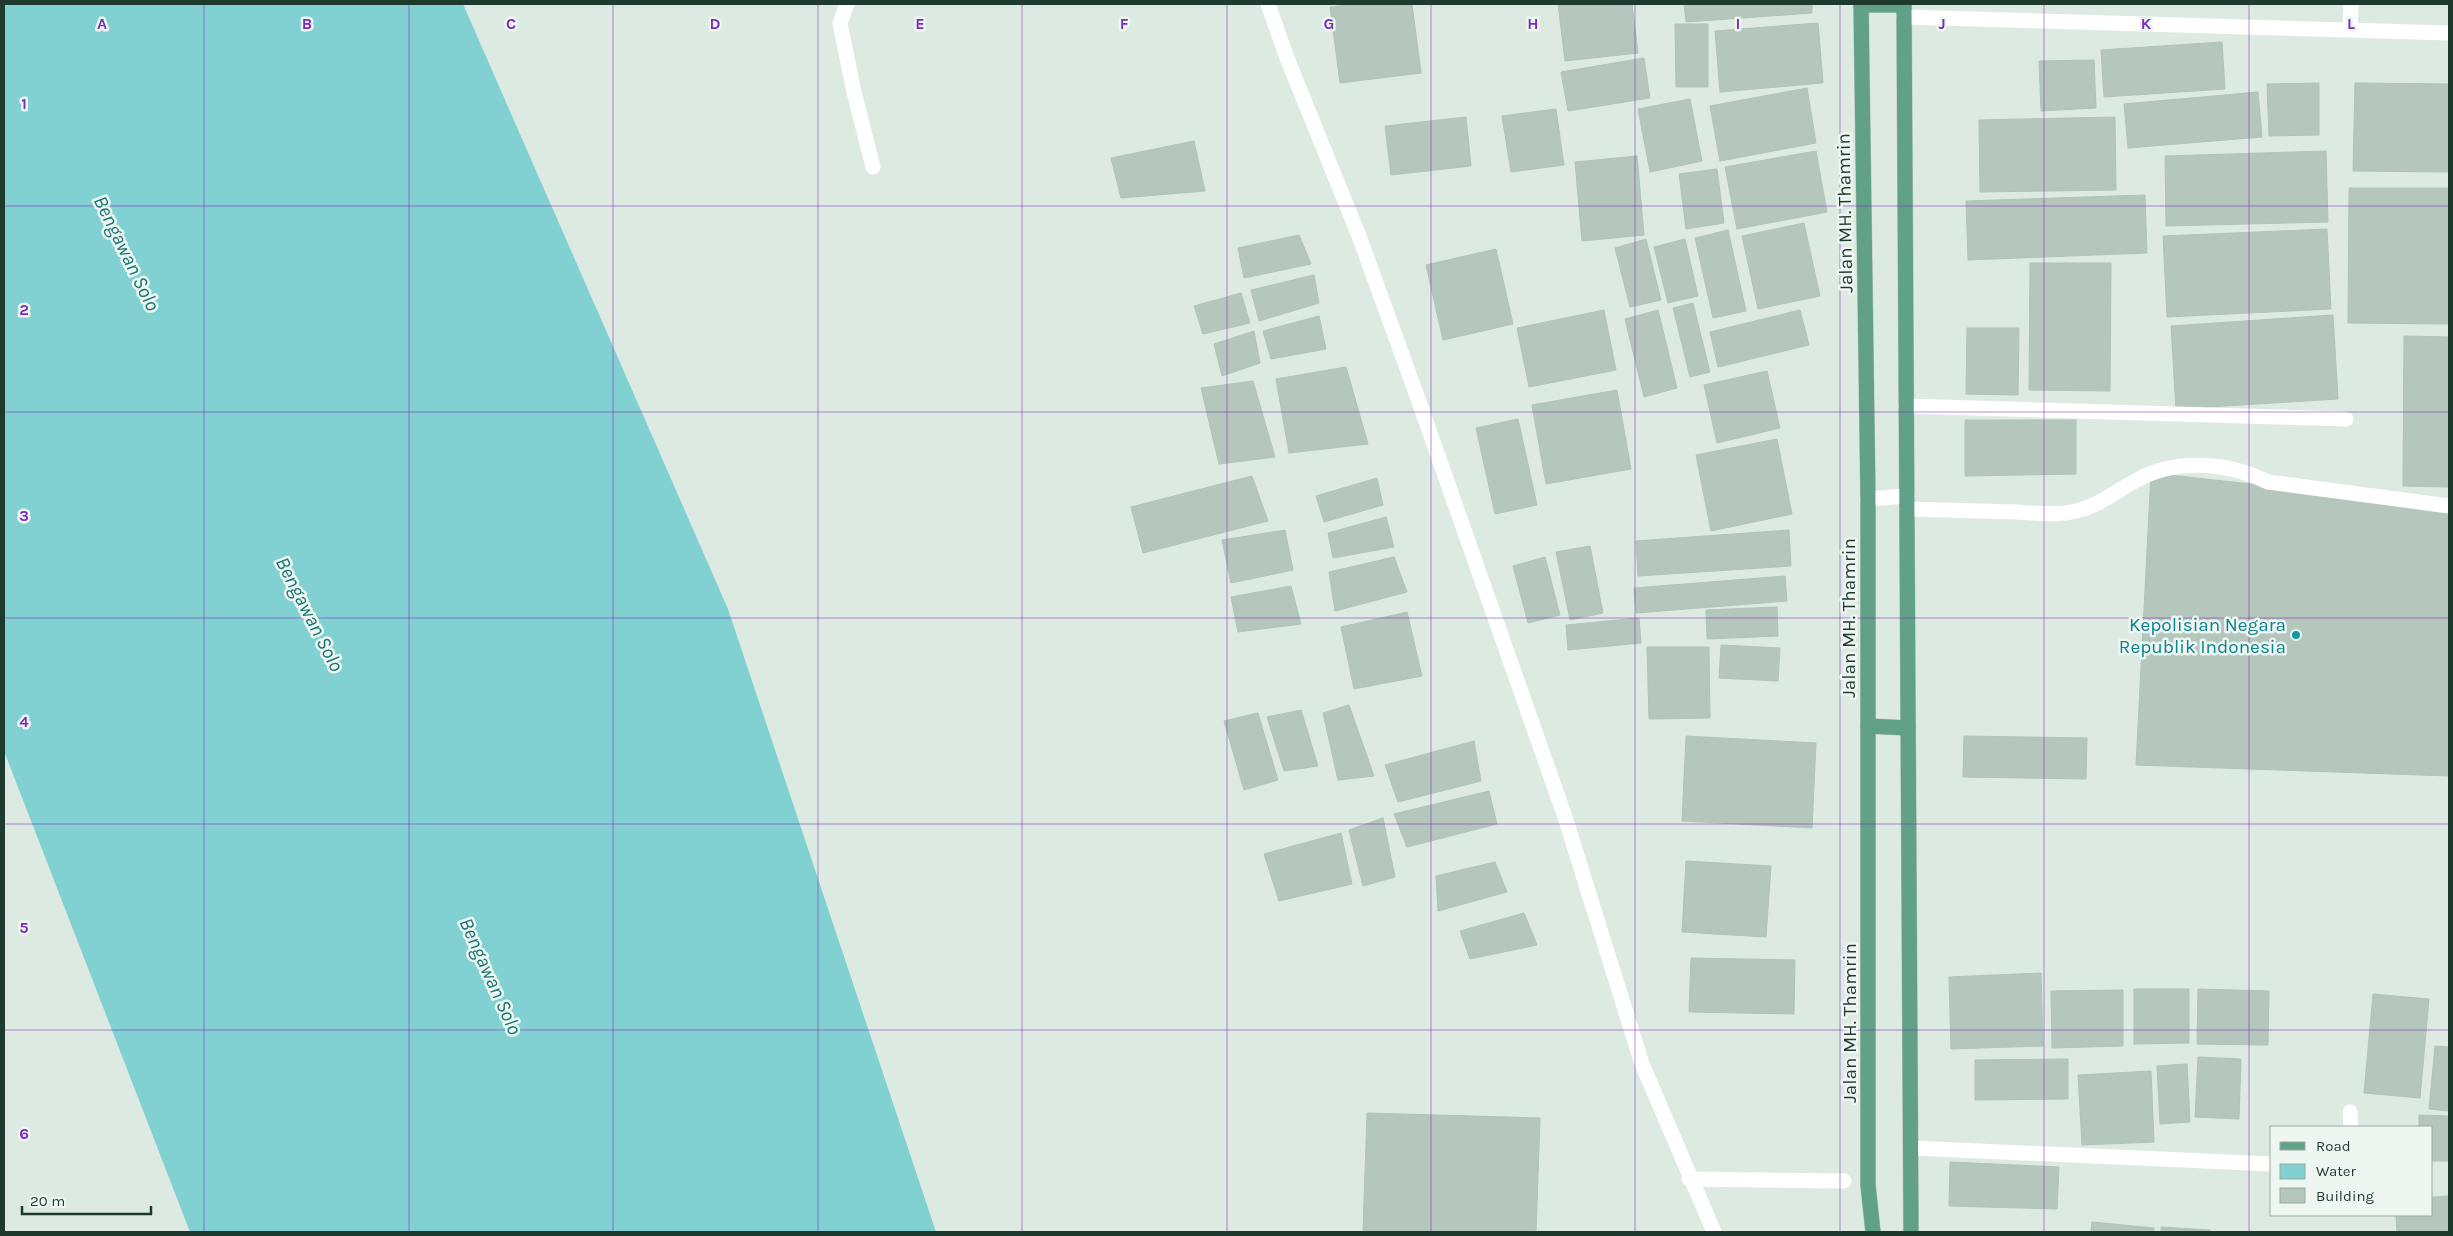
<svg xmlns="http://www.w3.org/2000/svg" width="2453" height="1236" viewBox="0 0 2453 1236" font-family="Karla,sans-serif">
<rect width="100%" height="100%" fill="#ddeae2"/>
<path fill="#82d1d2" d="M4,4H463L728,609L936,1232H190L4,751Z"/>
<g fill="#b5c7bd" stroke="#afc3b8">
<path d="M1355,4H1412L1421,73L1340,83L1330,7Z"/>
<path d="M1558,4H1632L1638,53L1565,61Z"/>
<path d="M1684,4H1812V13L1686,22Z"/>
<path d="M1818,23L1823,83L1720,92L1715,31Z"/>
<path d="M1675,24H1708V87H1676Z"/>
<path d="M2222,42L2225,89L2104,97L2101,50Z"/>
<path d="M1644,58L1650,98L1568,111L1561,72Z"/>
<path d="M2094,60L2096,108L2041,111L2039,61Z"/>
<path d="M2319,83V135L2269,136L2267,84Z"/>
<path d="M2355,83L2449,84V172L2353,171Z"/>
<path d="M1807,88L1816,143L1720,161L1710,106Z"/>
<path d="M2258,92L2262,137L2128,148L2124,104Z"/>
<path d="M1690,99L1702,161L1650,172L1638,109Z"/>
<path d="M1556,109L1564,165L1511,172L1502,116Z"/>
<path d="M1466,117L1471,166L1391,175L1385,126Z"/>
<path d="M2115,117L2116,190L1980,192L1979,120Z"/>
<path d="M1194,141L1205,191L1121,198L1111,158Z"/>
<path d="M1816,151L1827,212L1737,229L1725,167Z"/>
<path d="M2326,151L2328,222L2166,226L2165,156Z"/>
<path d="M1637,156L1644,235L1582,241L1575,162Z"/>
<path d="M1717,169L1724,223L1686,229L1679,174Z"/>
<path d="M2349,188H2449V324L2348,323Z"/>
<path d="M2145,195L2147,253L1968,260L1966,201Z"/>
<path d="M1804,223L1820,296L1758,309L1742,236Z"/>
<path d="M2327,229L2331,309L2167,317L2163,236Z"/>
<path d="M1728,230L1746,311L1713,318L1695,238Z"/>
<path d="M1299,235L1311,264L1244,278L1238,248Z"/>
<path d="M1646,239L1661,300L1630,307L1615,248Z"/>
<path d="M1685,239L1698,296L1668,303L1654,247Z"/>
<path d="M1496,249L1513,324L1443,340L1426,265Z"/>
<path d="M2030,263H2111L2110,391L2029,390Z"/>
<path d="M1314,275L1319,303L1259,321L1251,290Z"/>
<path d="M1241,293L1250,323L1203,334L1194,306Z"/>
<path d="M1693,303L1710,372L1690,377L1673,308Z"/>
<path d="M1604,310L1616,370L1529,387L1517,328Z"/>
<path d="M1658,310L1677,388L1644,397L1625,319Z"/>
<path d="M1800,310L1809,345L1718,367L1710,332Z"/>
<path d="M2333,315L2338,399L2176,409L2171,326Z"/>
<path d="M1319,316L1326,349L1271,359L1263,331Z"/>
<path d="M1967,328H2019L2018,395L1966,394Z"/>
<path d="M1254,331L1260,363L1222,376L1214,344Z"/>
<path d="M2404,336L2449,337V487L2403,486Z"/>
<path d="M1346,367L1368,444L1289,453L1276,379Z"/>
<path d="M1767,371L1780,428L1717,443L1704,385Z"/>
<path d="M1253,381L1275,457L1219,464L1201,388Z"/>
<path d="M1617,390L1631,469L1546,484L1532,405Z"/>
<path d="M1518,419L1537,505L1495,514L1476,428Z"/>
<path d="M1965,420H2076V474L1965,476Z"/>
<path d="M1777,439L1792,514L1711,531L1696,455Z"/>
<path d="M2151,473L2449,506V776L2136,765Z"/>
<path d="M1252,476L1268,521L1143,553L1131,507Z"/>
<path d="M1377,478L1383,505L1324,522L1316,496Z"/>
<path d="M1386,517L1394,547L1333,558L1328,533Z"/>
<path d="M1285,530L1293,570L1231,583L1222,540Z"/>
<path d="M1789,530L1791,566L1638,576L1636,541Z"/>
<path d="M1590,546L1603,613L1570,620L1556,552Z"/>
<path d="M1394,557L1407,592L1335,611L1329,572Z"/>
<path d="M1545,557L1560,615L1528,623L1513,566Z"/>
<path d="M1785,576L1787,601L1636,613L1634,588Z"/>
<path d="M1291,586L1301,624L1238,632L1231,597Z"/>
<path d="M1777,607L1778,636L1707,639L1706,610Z"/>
<path d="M1407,612L1422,676L1354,689L1341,627Z"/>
<path d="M1639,618L1641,643L1568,650L1566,625Z"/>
<path d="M1721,645L1780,648L1778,681L1719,678Z"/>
<path d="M1647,647H1709L1710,718L1649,719Z"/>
<path d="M1349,705L1374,776L1338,780L1323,713Z"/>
<path d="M1301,710L1318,766L1284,771L1267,717Z"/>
<path d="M1258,713L1278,780L1244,790L1224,721Z"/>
<path d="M1686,736L1816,743L1812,828L1682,821Z"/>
<path d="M1964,736L2087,738L2086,779L1963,777Z"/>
<path d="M1474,741L1481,781L1398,802L1385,765Z"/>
<path d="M1489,791L1497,824L1407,847L1394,814Z"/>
<path d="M1383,818L1395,877L1363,886L1349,830Z"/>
<path d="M1341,833L1352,884L1279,901L1264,854Z"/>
<path d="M1686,861L1771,866L1766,937L1682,932Z"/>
<path d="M1495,862L1507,892L1438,911L1436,876Z"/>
<path d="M1524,913L1537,945L1470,959L1460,931Z"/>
<path d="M1691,958L1795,960L1794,1014L1689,1012Z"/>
<path d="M2041,973L2043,1046L1951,1049L1949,977Z"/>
<path d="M2134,989H2189V1043L2134,1044Z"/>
<path d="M2198,989L2269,991L2268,1045L2197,1044Z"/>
<path d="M2123,990V1046L2052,1048L2051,991Z"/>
<path d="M2373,994L2429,999L2420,1098L2364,1093Z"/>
<path d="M2435,1046L2449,1047V1111L2429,1109Z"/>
<path d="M2198,1057L2241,1059L2239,1119L2195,1117Z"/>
<path d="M2068,1059V1099L1975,1100V1060Z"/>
<path d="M2187,1064L2190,1122L2160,1124L2157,1066Z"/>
<path d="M2151,1071L2154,1142L2082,1145L2078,1075Z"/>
<path d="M1367,1113L1540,1118L1536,1232H1363Z"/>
<path d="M2419,1115L2449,1116V1161H2432V1127H2419Z"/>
<path d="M1950,1162L2059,1167L2057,1209L1949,1206Z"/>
<path d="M2449,1196V1232H2397L2396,1215H2432V1197Z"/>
<path d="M2092,1222L2154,1228V1232H2091Z"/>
<path d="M2161,1227L2210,1230V1232H2161Z"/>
</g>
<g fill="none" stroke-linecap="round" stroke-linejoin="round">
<defs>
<g id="primary">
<path d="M1861,4L1868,499V1185L1873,1232"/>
<path d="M1904,4L1911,1232"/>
<path d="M1861,5H1904"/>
<path d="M1868,726L1908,728"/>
</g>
</defs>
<use href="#primary" stroke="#bcc4c0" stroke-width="16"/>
<g stroke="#fff" stroke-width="15">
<path d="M2350,30L2351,4"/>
<path d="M1907,509C1943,510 1980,511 2016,512C2032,513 2050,515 2065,513C2098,508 2109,495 2137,480C2176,458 2228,462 2268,482L2449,506"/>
</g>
<g stroke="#fff" stroke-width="15">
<path d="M847,4L840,23L854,92L873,167"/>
<path d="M1268,4L1287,58L1359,236L1417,396L1565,817L1642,1064L1714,1232"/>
<path d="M1904,17L2449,33"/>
<path d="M1906,406L2346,419"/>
<path d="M1868,499L1907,496"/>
<path d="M2350,1112L2351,1127"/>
<path d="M1912,1148L2272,1164"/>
<path d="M1689,1179L1844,1181"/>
</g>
<use href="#primary" stroke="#60a187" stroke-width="15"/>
</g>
<path fill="none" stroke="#7b2cbf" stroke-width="1" stroke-opacity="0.55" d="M204,4V1232M409,4V1232M613,4V1232M818,4V1232M1022,4V1232M1227,4V1232M1431,4V1232M1635,4V1232M1840,4V1232M2044,4V1232M2249,4V1232M4,206H2449M4,412H2449M4,618H2449M4,824H2449M4,1030H2449"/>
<circle fill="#0f9aa8" stroke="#edf6f0" stroke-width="2" cx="2296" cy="635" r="5"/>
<g text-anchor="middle" stroke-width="5" stroke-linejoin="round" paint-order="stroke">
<g font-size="19" fill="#1e392e" stroke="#edf6f0">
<text transform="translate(1844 213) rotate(-91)" y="7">Jalan MH. Thamrin</text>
<text transform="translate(1848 618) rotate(-90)" y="7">Jalan MH. Thamrin</text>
<text transform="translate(1849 1023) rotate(-90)" y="7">Jalan MH. Thamrin</text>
</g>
<g font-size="19" fill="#0d838f" stroke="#edf6f0" text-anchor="end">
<text x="2286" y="631">Kepolisian Negara<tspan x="2286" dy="22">Republik Indonesia</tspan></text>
</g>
<g font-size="20" font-style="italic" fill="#187476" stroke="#edf6f0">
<text transform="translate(127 253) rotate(64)" y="7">Bengawan Solo</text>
<text transform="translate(310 614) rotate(63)" y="7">Bengawan Solo</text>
<text transform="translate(491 976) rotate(66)" y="7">Bengawan Solo</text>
</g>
</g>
<g font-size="16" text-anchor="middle" font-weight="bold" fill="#7b2cbf" stroke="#edf6f0" stroke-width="5" stroke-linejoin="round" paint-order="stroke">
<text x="102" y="29">A</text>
<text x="307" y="29">B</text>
<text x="511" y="29">C</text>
<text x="715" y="29">D</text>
<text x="920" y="29">E</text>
<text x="1124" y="29">F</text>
<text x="1329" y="29">G</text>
<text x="1533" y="29">H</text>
<text x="1738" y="29">I</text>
<text x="1942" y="29">J</text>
<text x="2146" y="29">K</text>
<text x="2351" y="29">L</text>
<text x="24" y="109">1</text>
<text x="24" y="315">2</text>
<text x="24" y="521">3</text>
<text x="24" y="727">4</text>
<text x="24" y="933">5</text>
<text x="24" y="1139">6</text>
</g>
<rect width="2453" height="1236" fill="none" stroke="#1e392e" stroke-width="10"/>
<rect x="2270" y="1126" width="162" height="90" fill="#edf6f0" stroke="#9aaaa2"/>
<rect x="2280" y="1142" width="25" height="8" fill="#60a187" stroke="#9aaaa2"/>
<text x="2316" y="1151" font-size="15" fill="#1e392e">Road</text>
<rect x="2280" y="1164" width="25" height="15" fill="#82d1d2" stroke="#9aaaa2"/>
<text x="2316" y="1176" font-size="15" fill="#1e392e">Water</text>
<rect x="2280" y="1188" width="25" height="15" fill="#b5c7bd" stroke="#9aaaa2"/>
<text x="2316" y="1201" font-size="15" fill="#1e392e">Building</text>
<path d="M22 1206v8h129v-8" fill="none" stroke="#1e392e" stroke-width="2.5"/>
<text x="30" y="1206" font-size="15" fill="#1e392e" stroke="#edf6f0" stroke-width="4" paint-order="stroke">20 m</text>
</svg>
